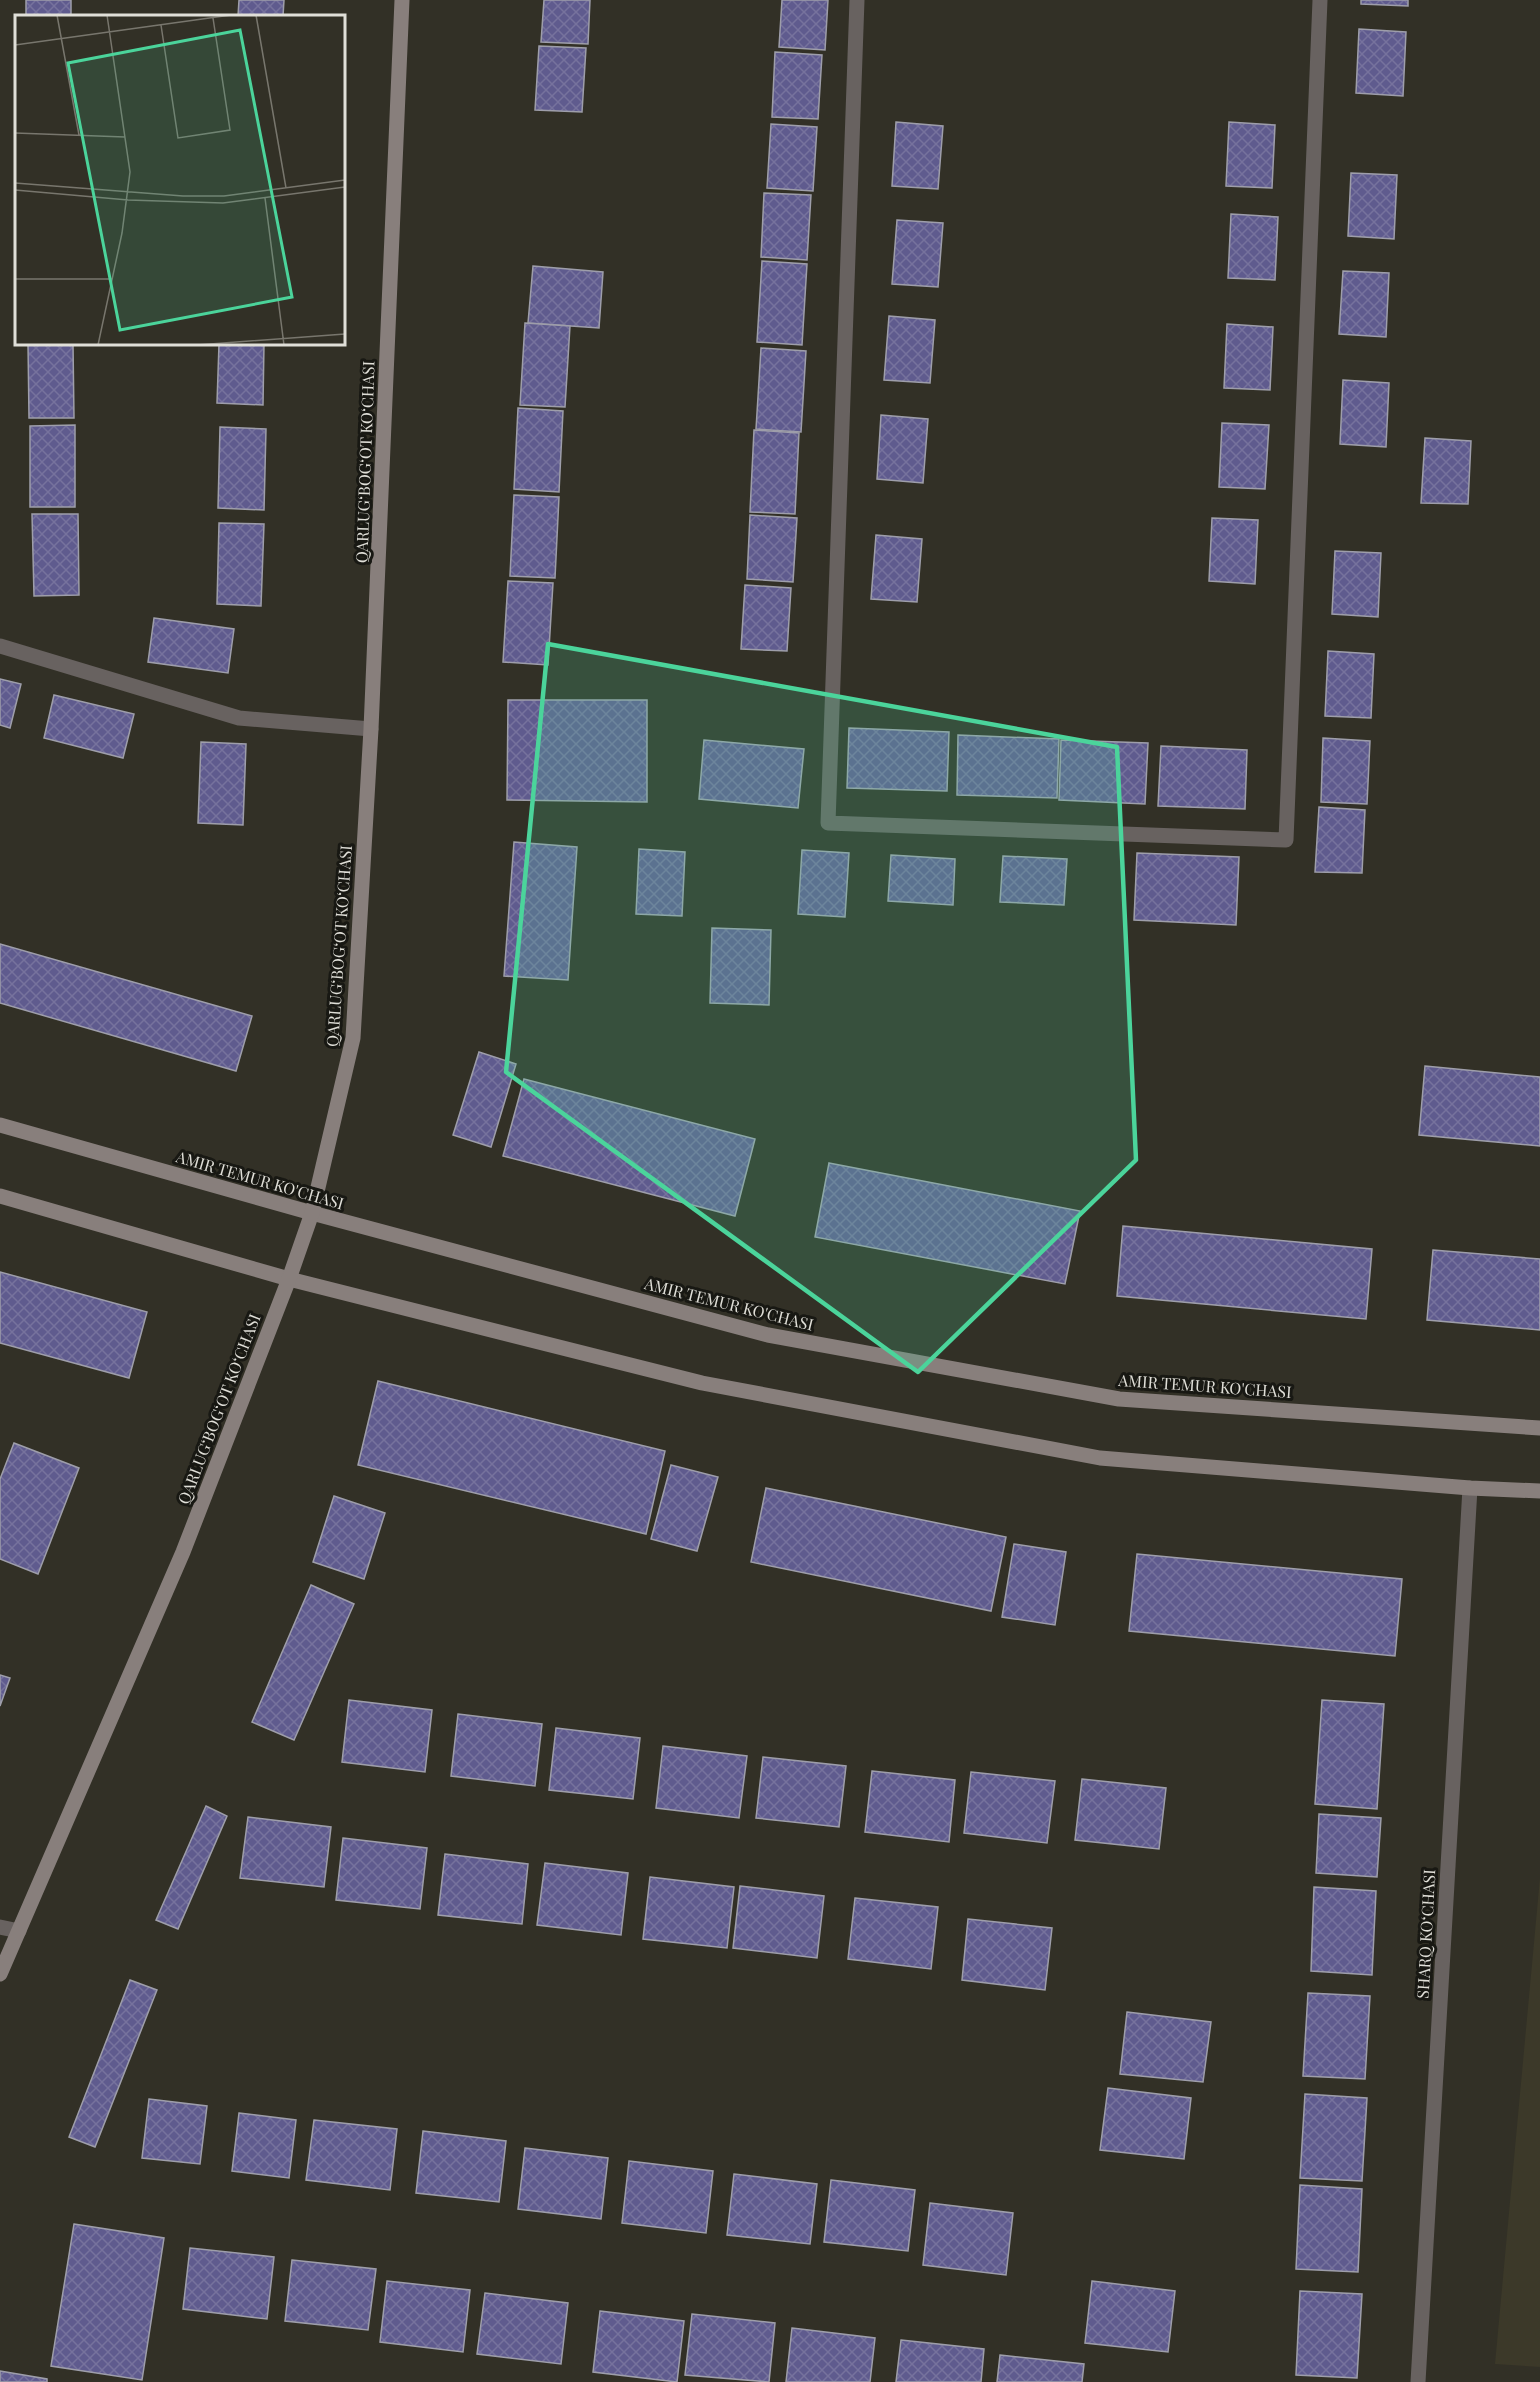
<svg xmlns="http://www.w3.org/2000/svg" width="1540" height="2382" viewBox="0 0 1540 2382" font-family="'Playfair Display',serif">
<defs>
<pattern id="building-cross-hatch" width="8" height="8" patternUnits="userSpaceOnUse" patternTransform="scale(1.5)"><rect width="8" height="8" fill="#5f5b8e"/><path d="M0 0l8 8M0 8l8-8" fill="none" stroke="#76729d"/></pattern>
</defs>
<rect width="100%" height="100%" fill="#323026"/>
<path fill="#3c3929" d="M1540,1878V2367L1495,2364Z"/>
<g fill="url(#building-cross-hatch)" stroke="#9e9eaa" stroke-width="1.5">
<rect x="26" y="0" width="45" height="16"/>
<path d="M239,0H284L283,16H238Z"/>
<path d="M544,0H590L588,44L541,42Z"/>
<path d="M782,0H828L825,50L779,47Z"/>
<path d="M1361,0H1408V6L1361,4Z"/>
<path d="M1359,29L1406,32L1403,96L1356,93Z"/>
<path d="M539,46L586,48L582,112L535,110Z"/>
<path d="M775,52L822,55L818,119L772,117Z"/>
<path d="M896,122L943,126L938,189L892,186Z"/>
<path d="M1229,122L1275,125L1272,188L1226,186Z"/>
<path d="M771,124L817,127L813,191L767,188Z"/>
<path d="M1351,173L1397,175L1394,239L1348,236Z"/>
<path d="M764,193L811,195L807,260L761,257Z"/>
<path d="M1231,214L1278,217L1275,280L1228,278Z"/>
<path d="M897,220L943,223L938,287L892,284Z"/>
<path d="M762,261L807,264L802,345L757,342Z"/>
<path d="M533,266L603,272L599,328L528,323Z"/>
<path d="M1343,271L1389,273L1386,337L1339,334Z"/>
<path d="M889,316L935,320L930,383L884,380Z"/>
<path d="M525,323L570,326L565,407L520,405Z"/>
<path d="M1227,324L1273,327L1270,390L1224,388Z"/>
<path d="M28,344H73L74,418H29Z"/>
<path d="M219,344H264L263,405L217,403Z"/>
<path d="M761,348L806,351L801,432L756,429Z"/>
<path d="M1343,380L1389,383L1386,447L1340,444Z"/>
<path d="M518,408L563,411L559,492L514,489Z"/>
<path d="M881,415L928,419L923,483L877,479Z"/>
<path d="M1222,423L1269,425L1265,489L1219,487Z"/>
<path d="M75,425V507H30V426Z"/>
<path d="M220,427L266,429L264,510L218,508Z"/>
<path d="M754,430L799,433L795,514L750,512Z"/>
<path d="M1425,438L1471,441L1468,504L1421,503Z"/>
<path d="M514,495L559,497L555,578L510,576Z"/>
<path d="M32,514H78L79,595L34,596Z"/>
<path d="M750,515L797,518L793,582L747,579Z"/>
<path d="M1212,518L1258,520L1255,584L1209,581Z"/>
<path d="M219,523L264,524L261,606L217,604Z"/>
<path d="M876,535L922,539L917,602L871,599Z"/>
<path d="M1335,551L1381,553L1378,617L1332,614Z"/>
<path d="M508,581L553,583L548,665L503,662Z"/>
<path d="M745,585L791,588L787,651L741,649Z"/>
<path d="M154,618L234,629L228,673L148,662Z"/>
<path d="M1328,651L1374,654L1371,718L1325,716Z"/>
<path d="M0,679L21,684L10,728L0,725Z"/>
<path d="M54,695L134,714L123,758L44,738Z"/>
<path d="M508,700H647V802L507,800Z"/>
<path d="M849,728L949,732L947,791L847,788Z"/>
<path d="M958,735L1059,739L1057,798L957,795Z"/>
<path d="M1323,738L1370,741L1367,804L1321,802Z"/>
<path d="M704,740L804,749L798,808L699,799Z"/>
<path d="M1061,740L1148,743L1145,804L1059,800Z"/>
<path d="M201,742L246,744L243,825L198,823Z"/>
<path d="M1161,746L1247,750L1245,809L1158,806Z"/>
<path d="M1319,807L1365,810L1362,873L1315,872Z"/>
<path d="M514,842L577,847L568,980L504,976Z"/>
<path d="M639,849L685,852L682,916L636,914Z"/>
<path d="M802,850L849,853L845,917L798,914Z"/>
<path d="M1137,853L1239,857L1236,925L1134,920Z"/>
<path d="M891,855L955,859L953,905L888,901Z"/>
<path d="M1003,856L1067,859L1064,905L1000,902Z"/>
<path d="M712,928L771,930L769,1005L710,1003Z"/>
<path d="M0,944L252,1016L236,1071L0,1003Z"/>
<path d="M479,1052L516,1064L491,1147L453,1135Z"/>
<path d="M1425,1066L1540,1077V1146L1419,1135Z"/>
<path d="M524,1079L755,1139L735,1216L503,1156Z"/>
<path d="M829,1163L1080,1211L1065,1284L815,1237Z"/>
<path d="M1123,1226L1372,1249L1366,1319L1117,1296Z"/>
<path d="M1433,1250L1540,1259V1330L1427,1320Z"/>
<path d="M0,1272L147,1312L129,1378L0,1343Z"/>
<path d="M378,1381L665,1451L646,1534L358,1465Z"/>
<path d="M14,1443L79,1468L38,1574L0,1559V1479Z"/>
<path d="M671,1465L718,1477L697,1551L651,1539Z"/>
<path d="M766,1488L1006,1537L991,1611L751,1562Z"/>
<path d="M334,1496L385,1513L364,1579L313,1562Z"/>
<path d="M1014,1544L1066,1552L1055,1625L1002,1617Z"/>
<path d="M1137,1554L1402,1579L1395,1656L1129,1631Z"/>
<path d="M311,1585L354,1604L294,1740L252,1722Z"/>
<path d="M0,1675L10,1678L0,1706Z"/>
<path d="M349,1700L432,1710L425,1772L342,1762Z"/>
<path d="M1322,1700L1384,1704L1377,1809L1315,1804Z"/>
<path d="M458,1714L542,1724L535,1786L451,1776Z"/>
<path d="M556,1728L640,1738L633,1799L549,1790Z"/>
<path d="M663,1746L747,1756L739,1818L656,1808Z"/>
<path d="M763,1757L846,1766L839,1827L756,1818Z"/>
<path d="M872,1771L955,1780L949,1842L865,1832Z"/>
<path d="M971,1772L1055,1781L1047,1843L964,1833Z"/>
<path d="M1082,1779L1166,1788L1159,1849L1075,1840Z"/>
<path d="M206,1806L227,1816L178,1929L156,1920Z"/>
<path d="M1319,1814L1381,1818L1377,1877L1316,1873Z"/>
<path d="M248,1817L331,1827L324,1887L240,1878Z"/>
<path d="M343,1838L427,1848L420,1909L336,1900Z"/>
<path d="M445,1854L528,1864L522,1924L438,1915Z"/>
<path d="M545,1863L628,1873L621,1935L537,1925Z"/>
<path d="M650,1877L734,1887L727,1948L643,1939Z"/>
<path d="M740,1886L824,1896L817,1958L733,1948Z"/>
<path d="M1314,1887L1376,1891L1372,1975L1311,1971Z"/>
<path d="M855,1898L938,1907L931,1969L848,1959Z"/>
<path d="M968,1919L1052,1928L1045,1990L962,1980Z"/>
<path d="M130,1980L157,1990L95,2147L69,2137Z"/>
<path d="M1308,1993L1370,1996L1365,2079L1303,2076Z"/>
<path d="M1127,2012L1211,2022L1203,2082L1120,2074Z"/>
<path d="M1108,2088L1191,2098L1184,2159L1100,2150Z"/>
<path d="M1305,2094L1367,2098L1362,2181L1300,2178Z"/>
<path d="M149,2099L207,2106L200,2164L142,2158Z"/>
<path d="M239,2113L296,2120L289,2178L232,2171Z"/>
<path d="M314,2120L397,2129L390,2190L306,2180Z"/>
<path d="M423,2131L506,2141L499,2202L416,2193Z"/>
<path d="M525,2148L608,2158L601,2219L518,2209Z"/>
<path d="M629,2161L713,2171L706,2233L622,2223Z"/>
<path d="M734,2174L817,2184L810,2244L727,2235Z"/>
<path d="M831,2180L915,2190L908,2251L824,2242Z"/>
<path d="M1300,2185L1362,2189L1358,2272L1296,2269Z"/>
<path d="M930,2203L1013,2213L1006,2275L923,2265Z"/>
<path d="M74,2224L164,2238L142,2380L51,2366Z"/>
<path d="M190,2248L274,2257L267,2319L183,2309Z"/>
<path d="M292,2260L376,2269L368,2330L285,2321Z"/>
<path d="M387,2281L470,2290L463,2352L380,2342Z"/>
<path d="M1092,2281L1175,2291L1168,2352L1085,2343Z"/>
<path d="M1300,2291L1362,2294L1357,2378L1296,2375Z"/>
<path d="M485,2293L568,2303L561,2364L477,2354Z"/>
<path d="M600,2311L684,2321L677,2382L593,2372Z"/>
<path d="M692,2314L775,2323L769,2382L685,2375Z"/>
<path d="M792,2328L875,2338L870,2382H786Z"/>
<path d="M901,2340L984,2349L981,2382H896Z"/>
<path d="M1000,2355L1084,2364L1082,2382H997Z"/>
<path d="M0,2371L47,2379V2382H0Z"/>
</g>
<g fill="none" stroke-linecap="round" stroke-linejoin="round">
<g stroke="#686260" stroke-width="15">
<path d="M857,0L828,823L1286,840L1320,0"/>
<path d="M0,646L239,718L371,729"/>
<path d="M0,1927L19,1931"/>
<path d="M1418,2382L1470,1488"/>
</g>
<g stroke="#887f7c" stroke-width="15">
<path d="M0,1125L312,1213L768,1335L1119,1399L1540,1428"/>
<path d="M0,1196L289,1279L702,1383L1100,1458L1470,1488L1540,1491"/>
<path d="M0,1974L183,1552L289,1279L312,1213L353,1038L371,729L402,0"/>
</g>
</g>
<path fill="#4bd49b" fill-opacity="0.2" stroke="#4bd49b" stroke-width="4.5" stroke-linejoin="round" d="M548,644L1117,747L1136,1160L918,1372L506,1072Z"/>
<g text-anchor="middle" stroke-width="6" stroke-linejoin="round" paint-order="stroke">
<g font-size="16" fill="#e0dfd8" stroke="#181813">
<text transform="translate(365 462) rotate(-88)" y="6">QARLUG‘BOG‘OT KO‘CHASI</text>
<text transform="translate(339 946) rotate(-86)" y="6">QARLUG‘BOG‘OT KO‘CHASI</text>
<text transform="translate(260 1180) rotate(16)" y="6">AMIR TEMUR KO'CHASI</text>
<text transform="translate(729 1304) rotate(14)" y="6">AMIR TEMUR KO'CHASI</text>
<text transform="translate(1205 1386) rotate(4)" y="6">AMIR TEMUR KO'CHASI</text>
<text transform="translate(219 1409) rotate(-69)" y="6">QARLUG‘BOG‘OT KO‘CHASI</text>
<text transform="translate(1426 1934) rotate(-87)" y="6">SHARQ KO‘CHASI</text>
</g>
</g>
<g transform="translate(15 15)">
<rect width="330" height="330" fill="#323026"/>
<path fill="none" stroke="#78766d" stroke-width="1.5" d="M42,0L64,120M241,0L271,173M146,10L163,123L215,115L198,3M0,30L216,0M0,118L110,122M0,168L168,181H209L330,165M0,175L113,185L208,188L330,172M250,183L269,330M0,264H97M83,330L107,218L115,157L92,0M182,330L330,319"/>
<path fill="#4bd49b" fill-opacity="0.15" stroke="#4bd49b" stroke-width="3" d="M225,15L277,282L105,315L53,48Z"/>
<rect width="330" height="330" fill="none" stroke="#e0dfd8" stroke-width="3"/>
</g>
</svg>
